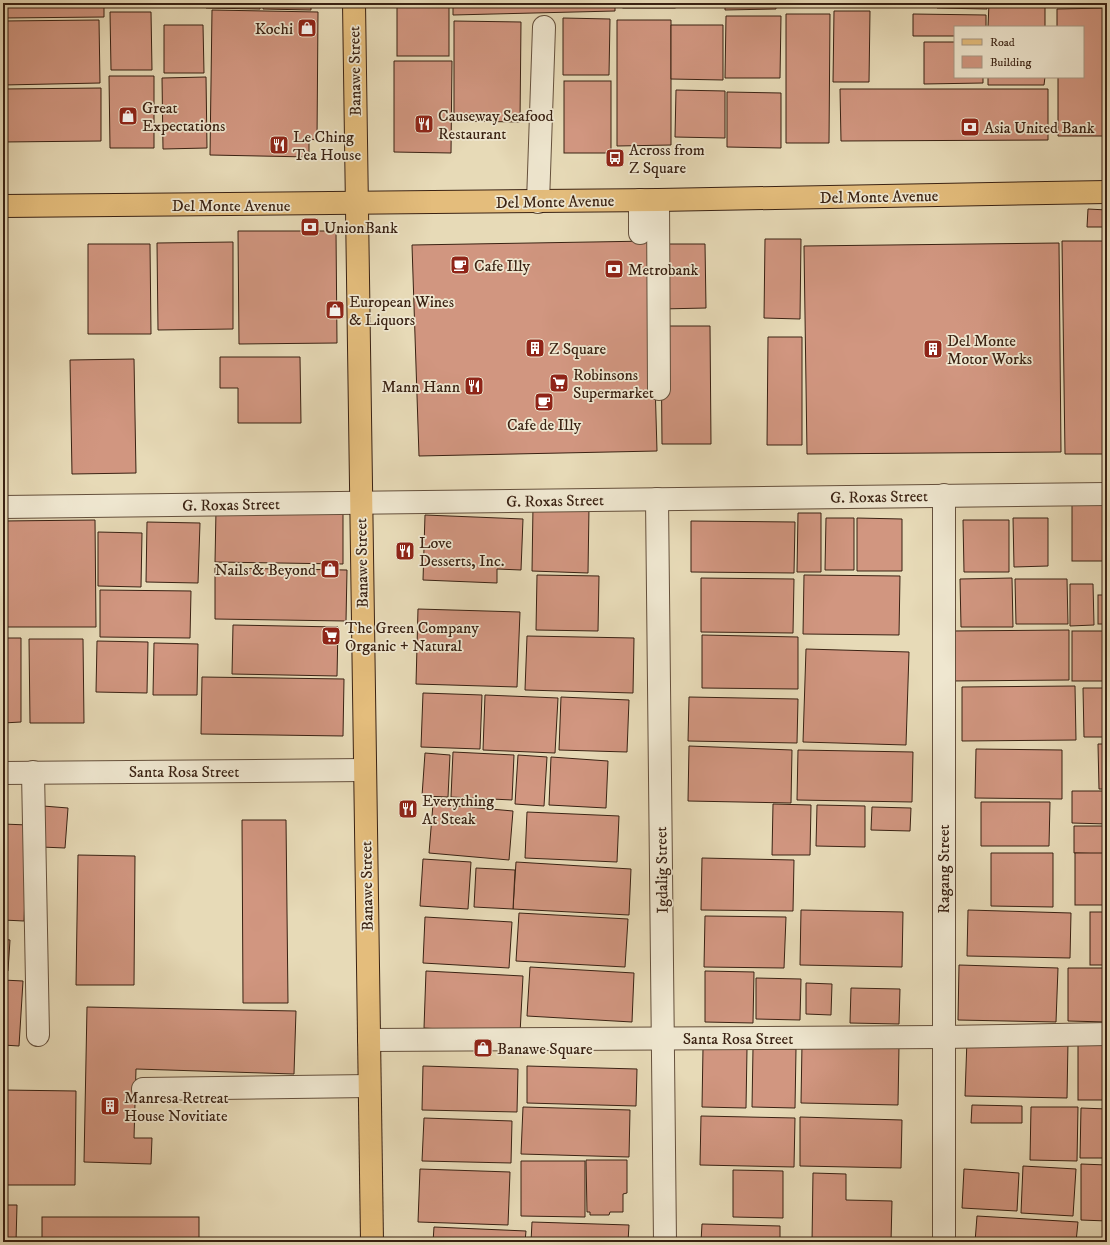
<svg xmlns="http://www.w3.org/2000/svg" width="1110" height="1245" viewBox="0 0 1110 1245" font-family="'IM FELL DW Pica',serif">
<rect width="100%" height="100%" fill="#e7dab7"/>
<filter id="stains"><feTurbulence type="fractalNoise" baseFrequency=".005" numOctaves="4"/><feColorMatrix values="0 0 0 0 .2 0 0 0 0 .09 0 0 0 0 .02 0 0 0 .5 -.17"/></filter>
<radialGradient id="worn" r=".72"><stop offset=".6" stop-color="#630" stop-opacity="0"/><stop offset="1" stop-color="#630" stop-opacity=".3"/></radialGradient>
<g fill="#d19680" stroke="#3a2213">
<path d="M3,3H104V17L3,18Z"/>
<path d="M206,3H260V9L206,8Z"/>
<path d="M264,3H311V10L263,9Z"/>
<rect x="397" y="3" width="52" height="53"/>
<path d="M453,3H615V11L453,15Z"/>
<rect x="623" y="3" width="52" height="5"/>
<path d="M725,3H776V9L725,10Z"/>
<rect x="881" y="3" width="49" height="2"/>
<path d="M937,3H987V9L937,8Z"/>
<path d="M989,3H1045V27H988Z"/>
<path d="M1107,8V136H1058V77H1083V27H1057V9Z"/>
<path d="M212,10L318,12L317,140L309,139V157L210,155Z"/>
<path d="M834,11H870L869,82H833Z"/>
<path d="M110,12H151L152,70H111Z"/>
<path d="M786,14H830L829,143H786Z"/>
<path d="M913,14L986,15V27H955V36H913Z"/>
<path d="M726,16H781L780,78H725Z"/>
<path d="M563,18L610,19L609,75H563Z"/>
<path d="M99,20L100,83L3,85V21Z"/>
<path d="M617,20H671V145L617,146Z"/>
<path d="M454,21L521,22L520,122L454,121Z"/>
<path d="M164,25H203L204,73H164Z"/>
<path d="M671,25H723V80L671,79Z"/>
<path d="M924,42H955V77H983V83L924,84Z"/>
<path d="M394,61H452L451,153L394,152Z"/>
<path d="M109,76H154V148H110Z"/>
<path d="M206,77L207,148L163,149L162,78Z"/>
<path d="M988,77H1045L1044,85H988Z"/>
<rect x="564" y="81" width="47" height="72"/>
<path d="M101,88V141L3,142V89Z"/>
<path d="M840,89H1048V140L841,141Z"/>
<path d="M676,90L725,91V138L675,137Z"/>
<path d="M727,92L781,93V148L727,147Z"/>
<path d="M1088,209L1107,210V227H1087Z"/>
<path d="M238,231H336L337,343L239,344Z"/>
<path d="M765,239H801L800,319L764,318Z"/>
<path d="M651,241L657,451L419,456L412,245Z"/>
<path d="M1062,241H1105L1107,454H1065Z"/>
<path d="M233,242V329L158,330L157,243Z"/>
<path d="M1059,243L1061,452L807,454L804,246Z"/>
<path d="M88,244H150L151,334H88Z"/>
<path d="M660,244H705L706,308L661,309Z"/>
<path d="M661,326H710L711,444H662Z"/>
<path d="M768,337H802V445H767Z"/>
<path d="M220,357H300L301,423H238V388H220Z"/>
<path d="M134,359L136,473L72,474L70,360Z"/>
<rect x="1072" y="502" width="35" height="59"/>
<path d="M533,506L589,507L588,573L532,571Z"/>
<path d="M216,510L343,512V564L215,562Z"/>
<path d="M798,513H821V572H797Z"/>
<path d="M425,515L523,519L521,570L497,569V583L423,580Z"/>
<path d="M826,518H854V570H825Z"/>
<path d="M857,518L902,519V571H857Z"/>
<path d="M1013,518H1048V566L1014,567Z"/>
<path d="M95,520L96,627H3V521Z"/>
<path d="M963,520H1009V572H964Z"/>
<path d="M691,521L795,522L794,573L691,572Z"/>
<path d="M147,522L200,523L198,583L146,582Z"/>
<path d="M98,532L142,533L141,587L98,586Z"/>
<path d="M215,568L347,570L346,621L215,619Z"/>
<path d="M537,575L599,576L598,631L536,630Z"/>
<path d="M804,575L900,576L899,635L803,634Z"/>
<path d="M701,578L794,579L793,633L701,632Z"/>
<path d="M1012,578L1013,627H961L960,579Z"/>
<path d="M1015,579H1067L1068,624H1016Z"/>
<path d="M1070,584H1093L1094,625L1070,626Z"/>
<path d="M100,590L191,591L190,638L100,637Z"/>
<rect x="1098" y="595" width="9" height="29"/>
<path d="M418,609L520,612L517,687L416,684Z"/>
<path d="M233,625L338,627L337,676L232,674Z"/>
<path d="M1069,630V680L951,681V631Z"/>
<rect x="1072" y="631" width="35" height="50"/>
<path d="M702,635L798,637V689L702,688Z"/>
<path d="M527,636L634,638L633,693L525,690Z"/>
<path d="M3,638H21V722L3,723Z"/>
<path d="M29,639H83L84,723H30Z"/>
<path d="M97,641L148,642L147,693L96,692Z"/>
<path d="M154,643L198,644L197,695H153Z"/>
<path d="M806,649L909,652L906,745L803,742Z"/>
<path d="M202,677L344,679L343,736L201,734Z"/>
<path d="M1075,686L1076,740L962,741V687Z"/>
<path d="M1083,688H1107V737H1084Z"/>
<path d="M423,693L482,695L480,749L421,747Z"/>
<path d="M485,695L558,698L555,753L483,750Z"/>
<path d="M561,697L629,700L627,752L559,750Z"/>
<path d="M689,697L798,699L797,743L688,741Z"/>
<path d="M1098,744H1107V789H1099Z"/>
<path d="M689,746L792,750L791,803L688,801Z"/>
<path d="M976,749L1062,750V799L975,798Z"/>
<path d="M798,750L913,752L912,802L797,800Z"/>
<path d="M453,752L514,755L512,800L451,797Z"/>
<path d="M425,753L450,755L448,797L422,796Z"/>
<path d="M518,755L547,757L544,806L515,804Z"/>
<path d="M551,757L608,761L606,808L549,805Z"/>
<path d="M1072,791H1107V824L1072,823Z"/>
<path d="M981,802H1050L1049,846H981Z"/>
<path d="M433,804L513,811L509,860L429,853Z"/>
<path d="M773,804L811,805L810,855H772Z"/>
<path d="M817,805L865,806V847L816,846Z"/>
<path d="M43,806L68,808L65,848L41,847Z"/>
<path d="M872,807L911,808L910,831L871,830Z"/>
<path d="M527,812L619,816L617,862L525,858Z"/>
<path d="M242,820H286L288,1003H243Z"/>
<path d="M3,824L28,825L24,921L3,920Z"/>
<path d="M1074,826H1107V854L1074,853Z"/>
<path d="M991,853H1053V907L991,906Z"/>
<rect x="1075" y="853" width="32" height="52"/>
<path d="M78,855L135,856L134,985H76Z"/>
<path d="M702,858L794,860L793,911L701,910Z"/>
<path d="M423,859L471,862L468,909L420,906Z"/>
<path d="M516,862L631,869L629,915L513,909Z"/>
<path d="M476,868L515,870L513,909L474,907Z"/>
<path d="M801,910L903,912L902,967L800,965Z"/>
<path d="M968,910L1071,913L1070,958L967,956Z"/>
<rect x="1090" y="912" width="17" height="53"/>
<path d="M519,913L628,919L625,967L516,961Z"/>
<path d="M705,916L786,917L784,968L704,967Z"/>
<path d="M425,917L512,922L509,968L423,963Z"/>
<path d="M3,939L10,940L8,971H3Z"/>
<path d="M959,965L1058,968L1056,1022L958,1020Z"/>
<path d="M530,967L634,973L632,1022L527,1016Z"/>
<path d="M1068,968H1107V1022L1068,1021Z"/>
<path d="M426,971L523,976L520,1034L424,1028Z"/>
<path d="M705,971L754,972L753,1023L705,1022Z"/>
<path d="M756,978L801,979L800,1020L756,1019Z"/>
<path d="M3,980L23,981L19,1046L3,1045Z"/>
<path d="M806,983L832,984L831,1015L806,1014Z"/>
<path d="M851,988L900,989L899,1024L850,1023Z"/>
<path d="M87,1007L296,1011L294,1074L136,1069L134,1138H152L151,1164L84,1162Z"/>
<rect x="1078" y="1036" width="29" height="64"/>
<path d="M967,1039L1068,1042L1067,1098L965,1096Z"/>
<path d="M802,1044L899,1046L898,1105L801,1103Z"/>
<path d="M703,1048L747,1049L746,1108L702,1107Z"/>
<path d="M753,1048L796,1049L795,1108L752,1107Z"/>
<path d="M423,1066L518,1069L517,1112L422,1110Z"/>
<path d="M527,1066L637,1069L636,1106L527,1103Z"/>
<path d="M3,1090L76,1091L75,1185H3Z"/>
<path d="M972,1105L1022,1106V1123H971Z"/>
<path d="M523,1107L630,1110L629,1157L521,1154Z"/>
<path d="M1031,1107H1078L1077,1161L1030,1160Z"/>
<path d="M1081,1108L1107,1109V1158H1080Z"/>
<path d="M701,1116L795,1118L794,1167L700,1165Z"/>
<path d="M800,1117L902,1120L901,1168L800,1166Z"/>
<path d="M424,1118L512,1121L511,1163L422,1161Z"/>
<path d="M586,1160H627V1193L623,1194V1212H610L609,1215H590V1212H587Z"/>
<path d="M521,1161H585V1217L521,1216Z"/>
<path d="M1081,1164L1107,1165V1221L1081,1220Z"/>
<path d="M1023,1166L1076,1169L1073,1216L1021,1213Z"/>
<path d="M420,1169L510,1172L508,1225L418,1222Z"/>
<path d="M964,1169L1019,1173L1017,1211L962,1208Z"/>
<path d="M733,1170L783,1171V1218L733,1217Z"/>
<path d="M813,1173L846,1174V1200L892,1201L891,1242H812Z"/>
<path d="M3,1205H17L16,1242H3Z"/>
<path d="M977,1216L1078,1222L1076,1242H975Z"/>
<rect x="42" y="1217" width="157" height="25"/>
<path d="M532,1222L629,1225L628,1242H531Z"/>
<path d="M702,1224L780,1226V1242H701Z"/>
<path d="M434,1227L526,1231L525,1242H433Z"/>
</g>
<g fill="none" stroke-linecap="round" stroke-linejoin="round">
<defs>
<g id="minor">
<path d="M640,200V233"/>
<path d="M658,200L659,389"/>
<path d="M538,202L544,27"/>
<path d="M657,499L665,1242"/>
<path d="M3,507L1107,494"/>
<path d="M33,772L38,1035"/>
<path d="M3,773L364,770"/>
<path d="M369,1040L943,1037L1107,1034"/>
<path d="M143,1089L369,1086"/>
<path d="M944,1242V495"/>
</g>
<g id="major">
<path d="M354,3L372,1242"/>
<path d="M3,206L658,200L1107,192"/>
</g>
</defs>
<use href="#minor" stroke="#65503c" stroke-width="24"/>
<use href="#major" stroke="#3a2213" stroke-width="24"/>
<use href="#minor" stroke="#efe7d0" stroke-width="22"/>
<use href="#major" stroke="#e4bd7c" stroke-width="22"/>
</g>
<defs>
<symbol id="shop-square" viewBox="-11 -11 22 22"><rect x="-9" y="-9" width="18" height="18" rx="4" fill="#8f2418" stroke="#efe7d0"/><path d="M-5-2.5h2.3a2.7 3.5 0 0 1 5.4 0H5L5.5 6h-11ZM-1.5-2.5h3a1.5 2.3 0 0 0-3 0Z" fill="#fff"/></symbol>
<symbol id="restaurant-square" viewBox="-11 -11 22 22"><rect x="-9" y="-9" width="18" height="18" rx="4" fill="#8f2418" stroke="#efe7d0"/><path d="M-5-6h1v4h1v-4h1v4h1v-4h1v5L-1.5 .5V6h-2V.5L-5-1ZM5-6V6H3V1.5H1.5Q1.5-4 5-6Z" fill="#fff"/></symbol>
<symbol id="bank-square" viewBox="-11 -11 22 22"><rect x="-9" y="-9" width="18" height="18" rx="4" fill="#8f2418" stroke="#efe7d0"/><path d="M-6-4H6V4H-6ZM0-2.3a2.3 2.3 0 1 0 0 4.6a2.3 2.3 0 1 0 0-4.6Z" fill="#fff"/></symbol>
<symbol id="bus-square" viewBox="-11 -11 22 22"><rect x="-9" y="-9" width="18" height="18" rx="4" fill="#8f2418" stroke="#efe7d0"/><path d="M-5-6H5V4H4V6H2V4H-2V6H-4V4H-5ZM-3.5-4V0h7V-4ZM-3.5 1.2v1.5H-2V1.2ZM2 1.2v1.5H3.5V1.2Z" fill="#fff"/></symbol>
<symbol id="cafe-square" viewBox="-11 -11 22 22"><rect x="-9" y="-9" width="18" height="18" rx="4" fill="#8f2418" stroke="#efe7d0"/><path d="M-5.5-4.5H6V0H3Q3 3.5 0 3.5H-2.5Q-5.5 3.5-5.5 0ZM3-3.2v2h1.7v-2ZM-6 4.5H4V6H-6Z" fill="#fff"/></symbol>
<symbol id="building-square" viewBox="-11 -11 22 22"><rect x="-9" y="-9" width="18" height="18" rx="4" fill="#8f2418" stroke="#efe7d0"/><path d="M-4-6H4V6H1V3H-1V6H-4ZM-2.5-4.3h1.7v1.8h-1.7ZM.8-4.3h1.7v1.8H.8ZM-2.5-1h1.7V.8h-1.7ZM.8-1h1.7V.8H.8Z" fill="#fff"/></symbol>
<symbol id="supermarket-square" viewBox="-11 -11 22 22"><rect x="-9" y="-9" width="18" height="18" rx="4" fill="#8f2418" stroke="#efe7d0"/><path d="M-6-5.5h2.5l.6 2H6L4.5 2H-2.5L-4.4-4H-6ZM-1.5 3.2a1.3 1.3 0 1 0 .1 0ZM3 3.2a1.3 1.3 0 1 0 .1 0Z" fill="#fff"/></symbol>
</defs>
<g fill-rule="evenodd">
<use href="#shop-square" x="296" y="17" width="22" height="22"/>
<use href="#shop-square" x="117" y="105" width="22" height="22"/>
<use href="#restaurant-square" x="413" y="113" width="22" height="22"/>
<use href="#bank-square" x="959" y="116" width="22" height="22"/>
<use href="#restaurant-square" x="268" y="134" width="22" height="22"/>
<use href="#bus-square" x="604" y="147" width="22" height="22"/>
<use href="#bank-square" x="299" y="216" width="22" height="22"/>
<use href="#cafe-square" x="449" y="254" width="22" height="22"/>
<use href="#bank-square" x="603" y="258" width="22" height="22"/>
<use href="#shop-square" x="324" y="299" width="22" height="22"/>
<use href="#building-square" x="524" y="337" width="22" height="22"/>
<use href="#building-square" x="922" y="338" width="22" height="22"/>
<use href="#supermarket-square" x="548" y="372" width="22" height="22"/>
<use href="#restaurant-square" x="463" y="375" width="22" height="22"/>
<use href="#cafe-square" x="533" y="391" width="22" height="22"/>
<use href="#restaurant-square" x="394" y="540" width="22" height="22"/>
<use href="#shop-square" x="319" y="558" width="22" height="22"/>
<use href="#supermarket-square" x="320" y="625" width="22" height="22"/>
<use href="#restaurant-square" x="397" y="798" width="22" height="22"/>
<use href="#shop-square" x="472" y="1037" width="22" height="22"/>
<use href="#building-square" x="99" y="1095" width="22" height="22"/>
</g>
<g text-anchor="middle" stroke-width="3.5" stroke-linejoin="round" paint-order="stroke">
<g font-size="16" fill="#3a2213" stroke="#efe7d0" text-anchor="start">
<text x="293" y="34" text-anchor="end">Kochi</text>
<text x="142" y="113">Great<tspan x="142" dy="18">Expectations</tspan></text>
<text x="438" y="121">Causeway Seafood<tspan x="438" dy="18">Restaurant</tspan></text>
<text x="984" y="133">Asia United Bank</text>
<text x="293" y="142">Le Ching<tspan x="293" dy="18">Tea House</tspan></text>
<text x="629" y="155">Across from<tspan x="629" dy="18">Z Square</tspan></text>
<text x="324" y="233">UnionBank</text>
<text x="474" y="271">Cafe Illy</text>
<text x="628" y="275">Metrobank</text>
<text x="349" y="307">European Wines<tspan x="349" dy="18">&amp; Liquors</tspan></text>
<text x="947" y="346">Del Monte<tspan x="947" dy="18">Motor Works</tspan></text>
<text x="549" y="354">Z Square</text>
<text x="573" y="380">Robinsons<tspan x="573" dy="18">Supermarket</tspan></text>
<text x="460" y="392" text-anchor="end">Mann Hann</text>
<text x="544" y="430" text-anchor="middle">Cafe de Illy</text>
<text x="419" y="548">Love<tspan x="419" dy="18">Desserts, Inc.</tspan></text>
<text x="316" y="575" text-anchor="end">Nails &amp; Beyond</text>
<text x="345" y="633">The Green Company<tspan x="345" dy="18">Organic + Natural</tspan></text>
<text x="422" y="806">Everything<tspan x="422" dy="18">At Steak</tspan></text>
<text x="497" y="1054">Banawe Square</text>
<text x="124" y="1103">Manresa Retreat<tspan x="124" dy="18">House Novitiate</tspan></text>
</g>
<g font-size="16" fill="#3a2213" stroke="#efe7d0">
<text transform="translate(354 71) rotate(-91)" y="6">Banawe Street</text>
<text transform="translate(879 196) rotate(-1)" y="6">Del Monte Avenue</text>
<text transform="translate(555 201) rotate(-1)" y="6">Del Monte Avenue</text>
<text x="231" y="211">Del Monte Avenue</text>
<text transform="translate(879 496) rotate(-1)" y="6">G. Roxas Street</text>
<text transform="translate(555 500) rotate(-1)" y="6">G. Roxas Street</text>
<text transform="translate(231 504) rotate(-1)" y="6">G. Roxas Street</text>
<text transform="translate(361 563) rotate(-91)" y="6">Banawe Street</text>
<text x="184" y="777">Santa Rosa Street</text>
<text transform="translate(943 869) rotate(-90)" y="6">Ragang Street</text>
<text transform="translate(661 870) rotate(-91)" y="6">Igdalig Street</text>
<text transform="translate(366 886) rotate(-91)" y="6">Banawe Street</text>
<text x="738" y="1044">Santa Rosa Street</text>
</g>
</g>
<rect width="1110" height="1245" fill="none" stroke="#e7dab7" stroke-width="16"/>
<rect x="4" y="4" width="1102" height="1237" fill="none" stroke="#3a2213" stroke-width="2"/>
<rect x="8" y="8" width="1094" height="1229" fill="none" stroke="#3a2213"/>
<rect x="954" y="26" width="130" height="52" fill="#efe7d0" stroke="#a79884"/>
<rect x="962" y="39" width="20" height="6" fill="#e4bd7c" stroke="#a79884"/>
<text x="990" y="46" font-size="12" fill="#3a2213">Road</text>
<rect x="962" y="56" width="20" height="12" fill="#d19680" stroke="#a79884"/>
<text x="990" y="66" font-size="12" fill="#3a2213">Building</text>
<rect width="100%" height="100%" filter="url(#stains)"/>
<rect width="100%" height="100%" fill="url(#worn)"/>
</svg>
